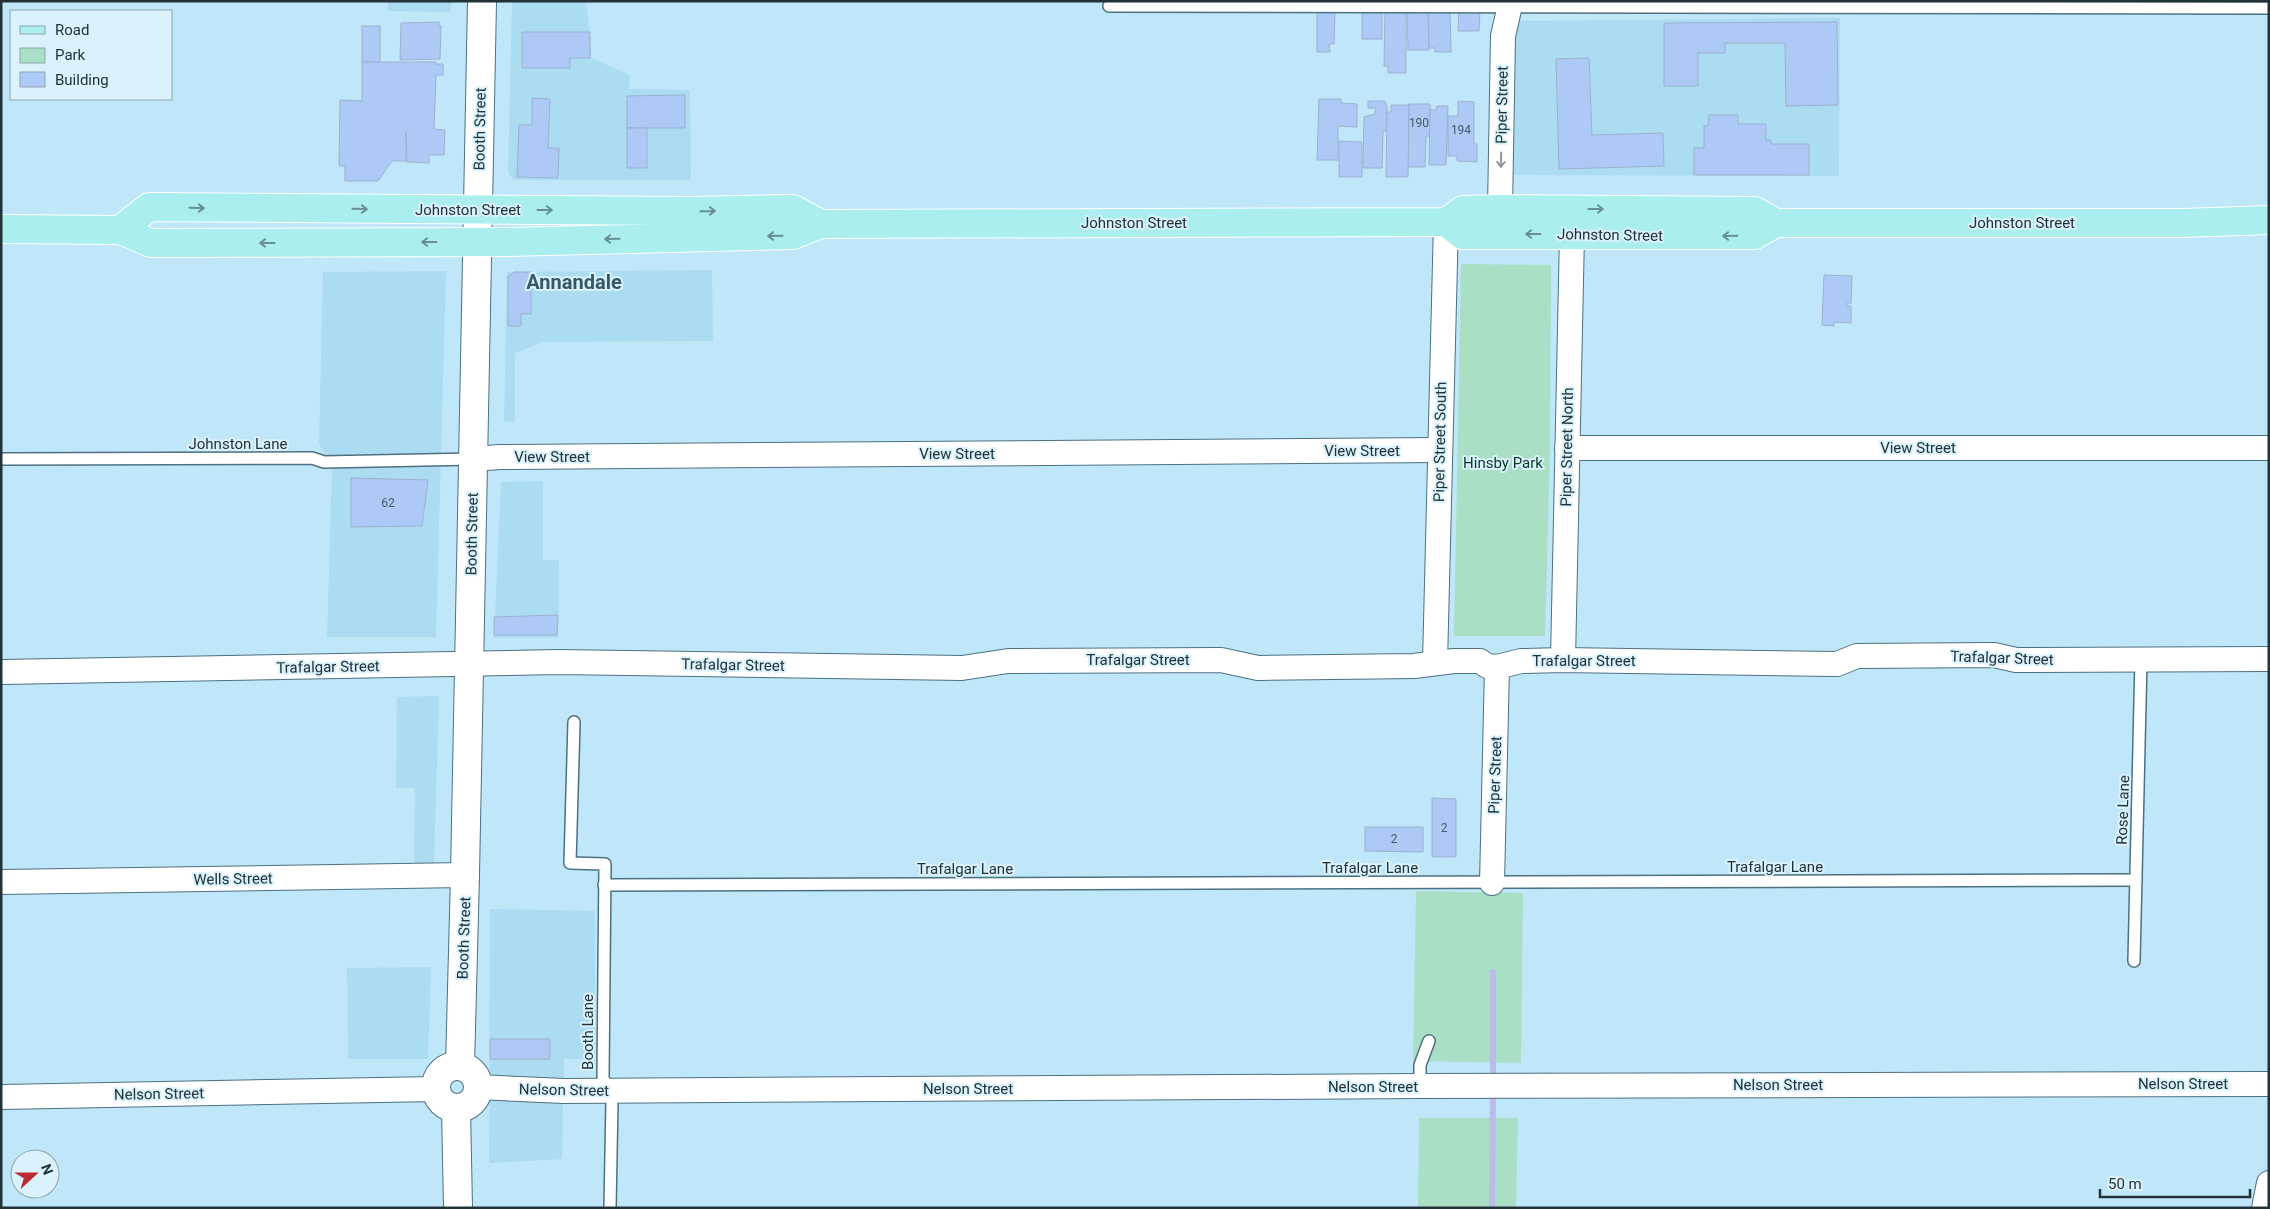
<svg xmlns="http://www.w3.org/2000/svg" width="2270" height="1209" viewBox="0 0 2270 1209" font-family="Roboto,sans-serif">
<rect width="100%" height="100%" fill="#bfe7f9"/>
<g fill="#abdcf1">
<path d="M388,1H451V12L388,11Z"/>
<path d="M512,1H586L590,32L591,58L630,75L629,89L690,90L691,180H514L508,173Z"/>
<path d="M1840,18L1839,176L1507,175L1508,83L1518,21Z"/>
<path d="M712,270L713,341L544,342L515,353V421L504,422L507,272Z"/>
<path d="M446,271L436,637H327L332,469L319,443L323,272Z"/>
<path d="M543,481V560H559L558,638H494L501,482Z"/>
<path d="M439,696L434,863L414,864L415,788H396L397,697Z"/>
<path d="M490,909L595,911V1059H564L562,1159L489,1163Z"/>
<path d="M431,967L428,1059H348L347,968Z"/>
</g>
<g fill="#a9dfc5">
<path d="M1461,264L1551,265L1550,452L1545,636H1454Z"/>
<path d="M1416,891L1523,893L1521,1063L1413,1061Z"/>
<path d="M1419,1118H1518L1516,1208H1418Z"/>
</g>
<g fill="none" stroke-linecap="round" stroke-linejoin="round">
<g stroke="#bebaeb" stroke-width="6">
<path d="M1493,1081V972"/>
<path d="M1492,1208L1493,1091"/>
</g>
</g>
<g fill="#adcaf6" stroke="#9cb1ce">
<path d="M1385,9L1406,10V73H1388V66H1384Z"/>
<path d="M1428,9H1450L1451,52H1435V48H1429Z"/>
<path d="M1428,9L1429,50H1408L1407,10Z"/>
<rect x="1362" y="10" width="20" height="29"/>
<path d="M1459,10L1480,11L1479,31H1458Z"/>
<path d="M1317,12H1335L1334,44H1329L1330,52H1317Z"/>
<path d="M439,22V26H441L440,59L400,60L401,23Z"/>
<path d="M1837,22L1838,105L1786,106L1785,43H1725V53H1698V86H1664V23Z"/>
<rect x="362" y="26" width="18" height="36"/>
<path d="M522,32H590V58H570V68H522Z"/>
<path d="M1589,58L1592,135L1663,133L1664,166L1559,169L1556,59Z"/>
<path d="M362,62H436V64H443V75H436L434,129L445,130L444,155H429V163L407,162L406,131V161H392L378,181H345V166H339L340,100L362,101Z"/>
<path d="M685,95V128H627V96Z"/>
<path d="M532,98L550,99L548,148H559L558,178L517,177L519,125H532Z"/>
<path d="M1319,99H1341V103L1357,104V127L1338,126V160H1317Z"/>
<path d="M1368,101H1385L1387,107L1386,131H1383L1382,168H1363L1364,117L1375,114L1376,108H1368Z"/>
<path d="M1458,101L1474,102V144H1477V162L1457,161V156H1448V116H1458Z"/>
<path d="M1409,104H1430V136H1426L1425,167H1408Z"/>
<path d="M1391,105H1409L1408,177H1386L1387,112H1391Z"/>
<path d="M1437,106H1448L1446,165H1429L1430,110H1436Z"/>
<path d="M1709,115H1738V124H1766V140H1771V144H1809V175H1694V148H1704V126H1708Z"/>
<rect x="627" y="128" width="20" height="40"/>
<path d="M1339,141L1362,142V177H1339Z"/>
<path d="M514,272H531V314H521V326H508V277Z"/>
<path d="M1824,275L1852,276L1851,303H1847V306H1851V323L1834,322V326L1822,325Z"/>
<path d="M351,478L428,480L422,526L351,527Z"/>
<path d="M558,615L557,635H494V617Z"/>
<path d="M1432,798L1456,799V857H1432Z"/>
<path d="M1365,827H1423V852L1365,851Z"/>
<rect x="490" y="1039" width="60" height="20"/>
</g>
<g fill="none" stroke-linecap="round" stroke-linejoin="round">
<defs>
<g id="lane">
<path d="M1109,6L2269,8"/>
<path d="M1,459L312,458L324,462L473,459"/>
<path d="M574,722L570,863L605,864L603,1078L612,1100L610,1208"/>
<path d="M604,885L2136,880"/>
<path d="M2134,961L2141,659"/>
<path d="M1420,1086V1065L1429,1041"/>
</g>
<g id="street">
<path d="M1500,209L1503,36L1511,1"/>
<path d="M1567,448H2269"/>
<path d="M473,459L500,457L1440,450"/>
<path d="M1563,660L1572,234"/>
<path d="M1435,663L1446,222"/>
<path d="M1,672L559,662L962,668L1008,661L1221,660L1258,668L1414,666L1454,661H1480L1487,666L1497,667L1521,661L1563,660L1837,664L1857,656L1994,655L2016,660L2269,659"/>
<path d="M1,882L465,875"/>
<path d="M1492,883L1497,667"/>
<path d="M478,1087L564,1091L1420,1086L2269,1084"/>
<path d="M1,1097L436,1089"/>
<path d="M2264,1208L2269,1183"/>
</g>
<g id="secondary">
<circle cx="457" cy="1087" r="21"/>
<path d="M460,1066L465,875L482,1"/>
<path d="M456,1108L458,1208"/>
</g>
<g id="primary">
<path d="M1446,222L1462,235H1755L1776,223H2183L2269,220"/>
<path d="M1,229L120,230L151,243L505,242L793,235L821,224L1446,222L1463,210L1500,209L1755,211L1776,223"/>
<path d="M120,230L149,207L689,211L793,209L821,224"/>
</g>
</defs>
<use href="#lane" stroke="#4c7180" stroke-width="14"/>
<use href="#street" stroke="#4c7180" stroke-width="26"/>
<use href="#secondary" stroke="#4c7180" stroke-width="30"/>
<use href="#primary" stroke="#fff" stroke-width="30"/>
<use href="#lane" stroke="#fff" stroke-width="11"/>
<use href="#street" stroke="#fff" stroke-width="24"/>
<use href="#secondary" stroke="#fff" stroke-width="28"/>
<use href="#primary" stroke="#aee" stroke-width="28"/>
</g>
<defs><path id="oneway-shaft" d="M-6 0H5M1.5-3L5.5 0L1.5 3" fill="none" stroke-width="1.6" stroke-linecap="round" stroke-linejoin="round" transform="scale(1.25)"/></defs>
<use stroke="#90989c" href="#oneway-shaft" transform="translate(1501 160) rotate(91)"/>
<g stroke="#669094">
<use href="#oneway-shaft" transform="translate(197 208) rotate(1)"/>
<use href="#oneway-shaft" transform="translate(360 209) rotate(1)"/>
<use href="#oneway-shaft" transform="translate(1596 209)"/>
<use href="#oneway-shaft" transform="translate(545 210)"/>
<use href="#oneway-shaft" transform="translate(708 211) rotate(-1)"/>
<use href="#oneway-shaft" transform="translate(1533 234) rotate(180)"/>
<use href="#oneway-shaft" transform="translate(775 236) rotate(179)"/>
<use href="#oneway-shaft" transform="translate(1730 236) rotate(179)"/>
<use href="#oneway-shaft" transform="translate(612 239) rotate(179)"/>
<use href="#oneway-shaft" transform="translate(429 242) rotate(180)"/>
<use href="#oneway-shaft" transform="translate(267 243) rotate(180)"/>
</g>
<g text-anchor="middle" stroke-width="4" stroke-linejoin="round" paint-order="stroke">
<g font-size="12" fill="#455868">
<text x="1419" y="127">190</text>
<text x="1461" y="134">194</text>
<text x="388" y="507">62</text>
<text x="1444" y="832">2</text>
<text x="1394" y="843">2</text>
</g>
<g font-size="15" fill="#223239" stroke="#daf2fc">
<text transform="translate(1502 105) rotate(-89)" y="5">Piper Street</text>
<text transform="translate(480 129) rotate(-89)" y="5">Booth Street</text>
<text x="468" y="215">Johnston Street</text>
<text x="1134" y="228">Johnston Street</text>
<text x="2022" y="228">Johnston Street</text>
<text transform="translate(1610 235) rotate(1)" y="5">Johnston Street</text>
<text transform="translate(1440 442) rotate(-89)" y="5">Piper Street South</text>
<text x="238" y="449">Johnston Lane</text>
<text transform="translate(1567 447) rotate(-89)" y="5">Piper Street North</text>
<text x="1918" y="453">View Street</text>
<text x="1362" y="456">View Street</text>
<text x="957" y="459">View Street</text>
<text x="552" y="462">View Street</text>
<text transform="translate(472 534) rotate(-89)" y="5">Booth Street</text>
<text transform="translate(2002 658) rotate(2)" y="5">Trafalgar Street</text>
<text x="1138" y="665">Trafalgar Street</text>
<text x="1584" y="666">Trafalgar Street</text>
<text transform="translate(733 665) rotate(1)" y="5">Trafalgar Street</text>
<text transform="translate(328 667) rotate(-1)" y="5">Trafalgar Street</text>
<text transform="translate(1495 775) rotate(-88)" y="5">Piper Street</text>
<text transform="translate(2123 810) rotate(-88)" y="5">Rose Lane</text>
<text x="1775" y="872">Trafalgar Lane</text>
<text x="1370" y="873">Trafalgar Lane</text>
<text x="965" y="874">Trafalgar Lane</text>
<text transform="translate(233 879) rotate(-1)" y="5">Wells Street</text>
<text transform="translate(464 938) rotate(-88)" y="5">Booth Street</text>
<text transform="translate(588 1032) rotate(-90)" y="5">Booth Lane</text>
<text x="2183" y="1089">Nelson Street</text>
<text x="1778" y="1090">Nelson Street</text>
<text x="1373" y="1092">Nelson Street</text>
<text x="968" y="1094">Nelson Street</text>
<text transform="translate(564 1090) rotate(1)" y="5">Nelson Street</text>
<text transform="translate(159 1094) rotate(-1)" y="5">Nelson Street</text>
</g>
<g font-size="15" fill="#073826" stroke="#daf2fc">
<text x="1503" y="468">Hinsby Park</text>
</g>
<g font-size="20" font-weight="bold" fill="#355968" stroke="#daf2fc">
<text x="574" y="289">Annandale</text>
</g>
</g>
<rect width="2270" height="1209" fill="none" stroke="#223239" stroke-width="5"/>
<rect x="10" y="10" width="162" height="90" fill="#daf2fc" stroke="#90a5ae"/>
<rect x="20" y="26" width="25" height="8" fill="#aaeeee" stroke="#90a5ae"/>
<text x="55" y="35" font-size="15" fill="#223239">Road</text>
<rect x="20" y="48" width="25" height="15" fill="#a9dfc5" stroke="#90a5ae"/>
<text x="55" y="60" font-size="15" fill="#223239">Park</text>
<rect x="20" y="72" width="25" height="15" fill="#adcaf6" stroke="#90a5ae"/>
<text x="55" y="85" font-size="15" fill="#223239">Building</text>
<g transform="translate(35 1174) rotate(69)"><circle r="24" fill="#daf2fc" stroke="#90a5ae"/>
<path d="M0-4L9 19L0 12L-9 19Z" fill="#bb2a35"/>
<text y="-8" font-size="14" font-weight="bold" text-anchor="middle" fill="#223239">N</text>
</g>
<path d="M2100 1189v8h150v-8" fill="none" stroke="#223239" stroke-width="2.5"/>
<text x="2108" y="1189" font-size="15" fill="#223239" stroke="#daf2fc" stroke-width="4" paint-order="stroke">50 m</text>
</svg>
